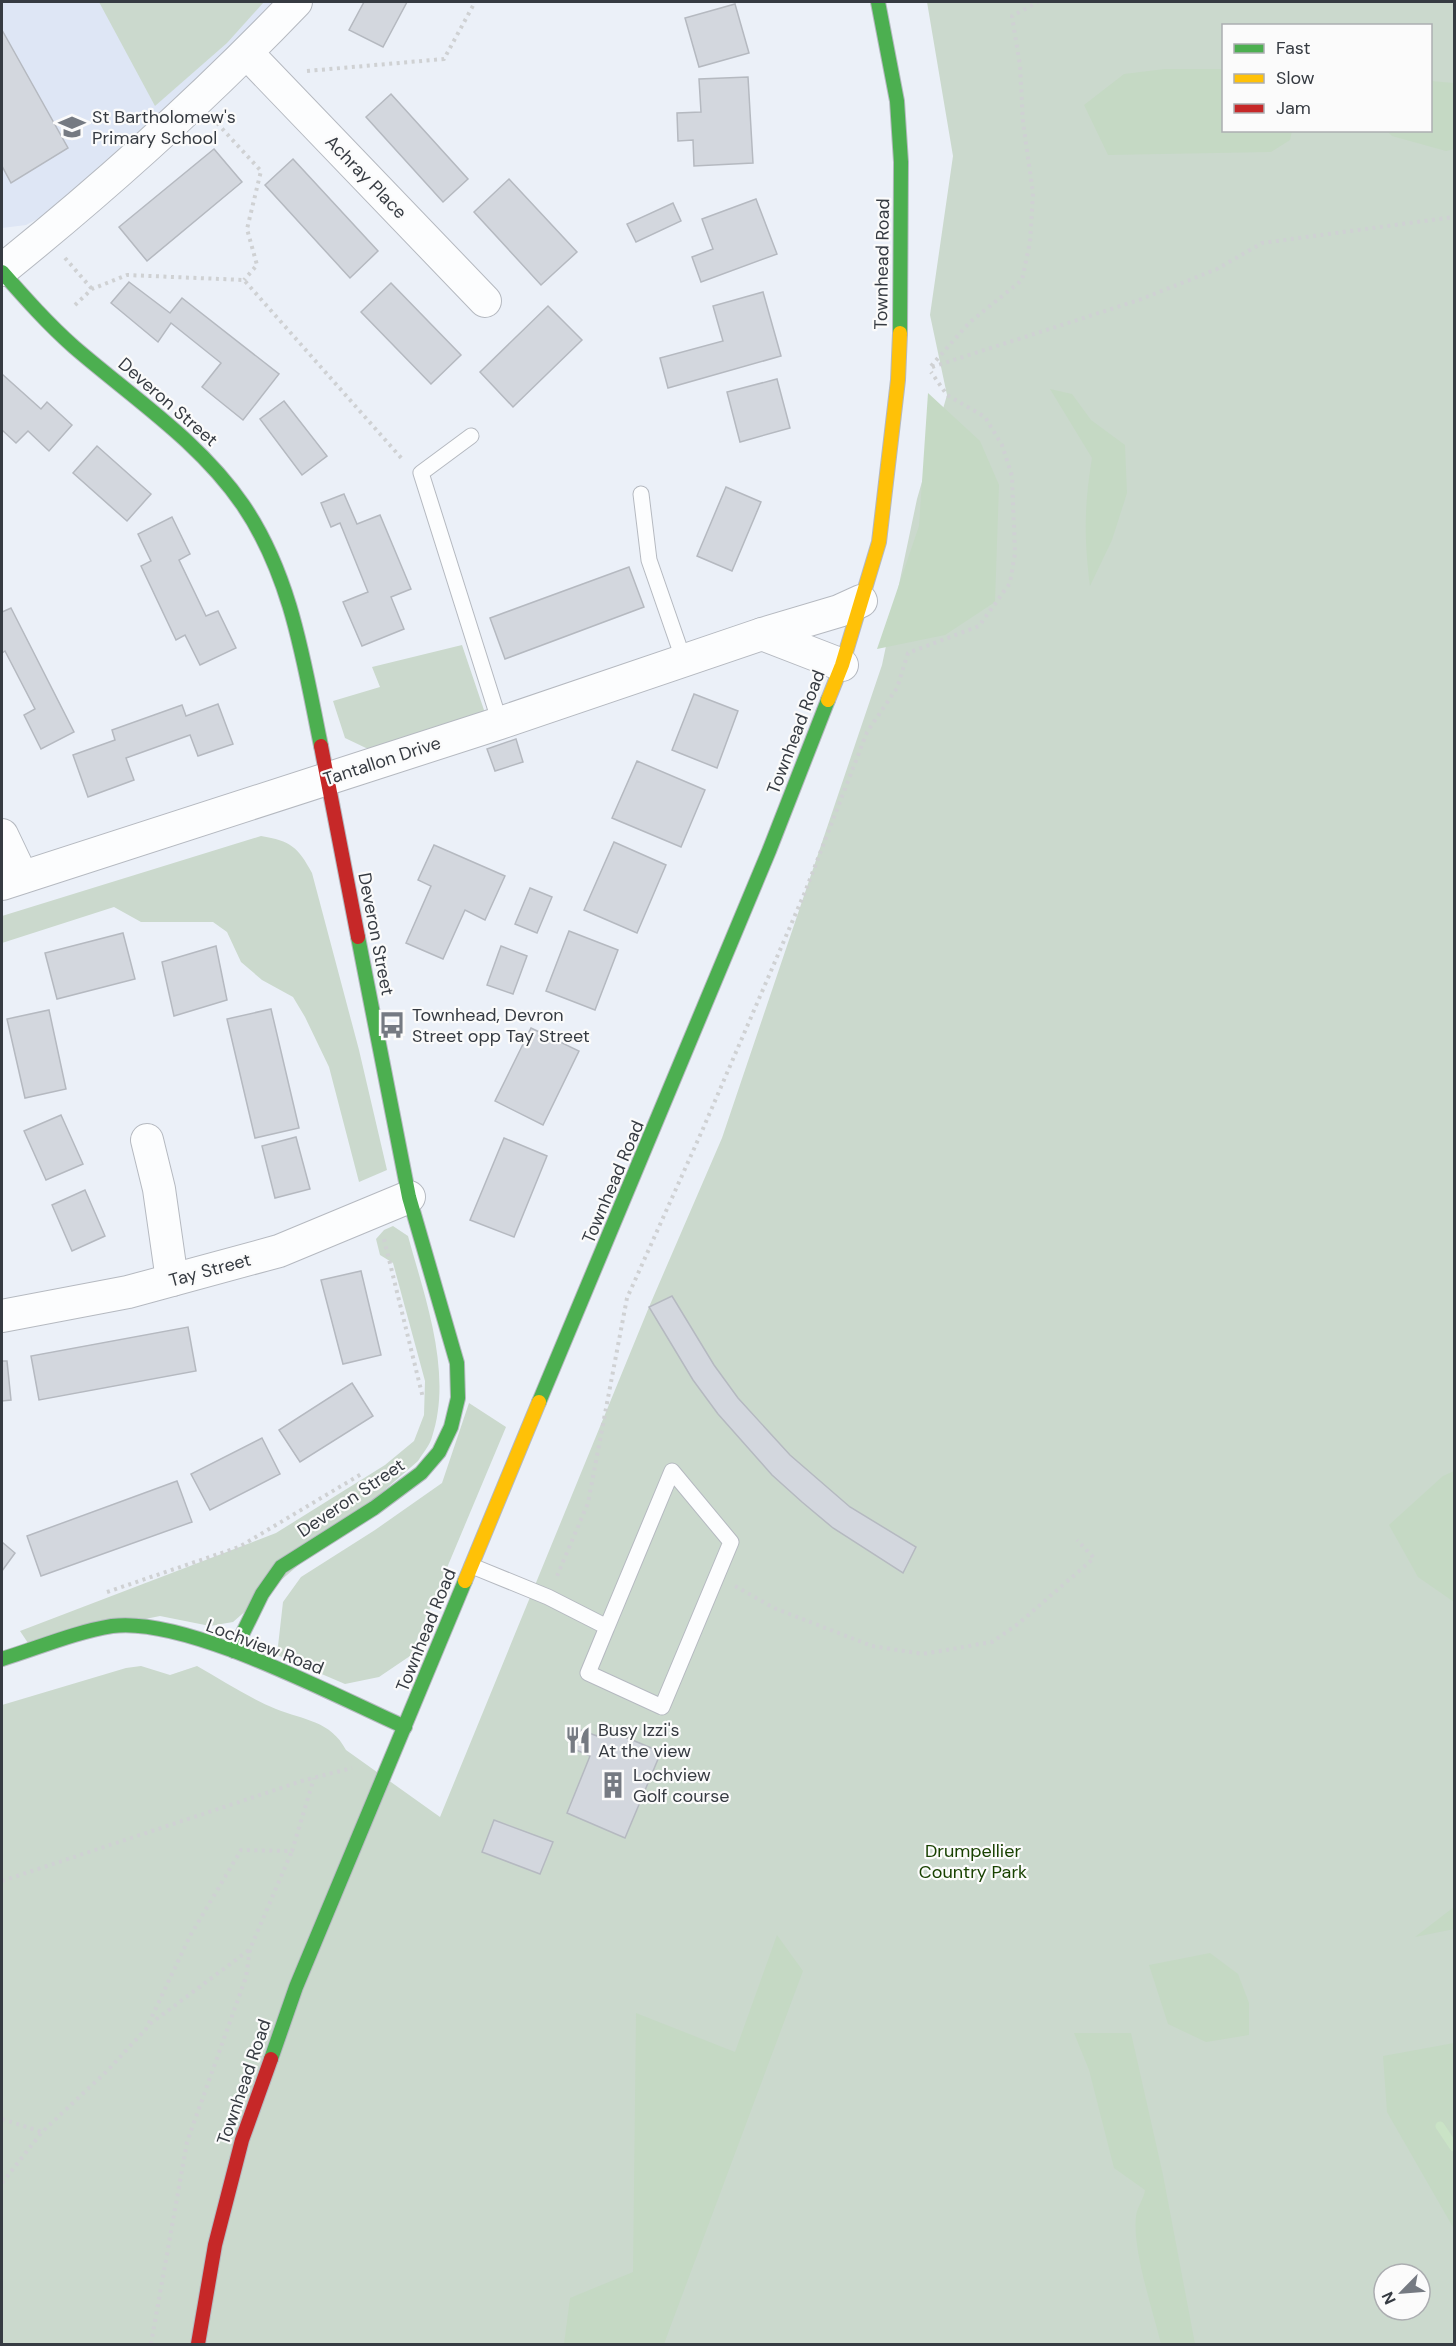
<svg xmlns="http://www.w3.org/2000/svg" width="1456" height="2346" viewBox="0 0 1456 2346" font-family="'DM Sans',sans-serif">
<rect width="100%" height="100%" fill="#ebf0f8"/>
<path fill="#dee6f5" d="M2,2H274L241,39L45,215L26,225L2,228Z"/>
<g fill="#cbd9cd" fill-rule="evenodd">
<path d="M99,2H264L227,43L155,106Z"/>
<path d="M927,2H1454V2344H2V1705L126,1668L141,1666L170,1675L197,1666C222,1680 249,1698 276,1709C304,1720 331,1721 346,1750L440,1817L649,1307L722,1138L882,665L917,499L947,395L930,315L953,156ZM1224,26H1430V130H1224ZM1384,2274H1420V2310H1384Z"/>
<path d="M462,645L485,713L380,750L366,748L345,738L333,701L380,687L372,667Z"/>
<path d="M261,836C291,841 298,847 312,873L359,1050L387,1170L359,1182L329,1067L305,1017L293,997L262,980L241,962L227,932L213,922H141L114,907L2,943V916Z"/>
<path d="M393,1226L408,1236C425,1298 453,1373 432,1437C430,1445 423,1453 418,1461L233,1622L210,1626L160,1616L28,1643L20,1631L276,1533L385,1465L414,1441L424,1415L425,1381L393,1263L380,1255L376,1239L384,1230Z"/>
<path d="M469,1403L506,1427L410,1656L379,1677L345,1684L277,1655L283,1602L301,1577L375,1530L442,1483Z"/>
</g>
<g fill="#c5d9c4">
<path d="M1165,69H1223L1224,130L1292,131L1290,140L1271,152L1108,155L1084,105L1124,74Z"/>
<path d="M1431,81L1454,83V149L1446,151L1392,136L1387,131L1430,130Z"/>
<path d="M1050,389L1072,394L1091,420L1125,445L1127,493L1112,540L1090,586C1084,539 1084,506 1092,458Z"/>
<path d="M928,393L980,441L999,485L995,602L945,635L877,649L919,526Z"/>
<path d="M1454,1471V1602L1418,1577L1389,1525L1443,1476Z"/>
<path d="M1454,1907V1929L1415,1937Z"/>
<path d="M777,1935L803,1971L664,2344H564L570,2298L633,2272L636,2013L735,2052Z"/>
<path d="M1210,1953L1238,1974L1249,2003V2035L1206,2042L1168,2024L1149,1965Z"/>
<path d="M1074,2033H1131L1163,2175L1195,2344H1161C1153,2311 1132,2249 1136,2216C1137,2207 1144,2199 1145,2190L1114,2168L1089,2070Z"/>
<path d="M1454,2043V2229L1387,2112L1383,2056Z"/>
</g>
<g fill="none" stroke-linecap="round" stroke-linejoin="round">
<path stroke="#cae3c6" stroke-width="9" d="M1440,2126L1454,2147"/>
</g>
<g fill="#d3d7de" stroke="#b5b9c0" stroke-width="1.5">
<path d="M364,2H407L383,47L349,30Z"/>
<path d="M735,4L749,53L699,67L685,18Z"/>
<path d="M2,30L68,148L11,183L2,166Z"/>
<path d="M748,77L753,163L694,166L693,140L678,141L677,113L701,112L699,79Z"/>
<path d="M391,94L468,179L443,202L366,117Z"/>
<path d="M214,149L242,182L147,261L119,227Z"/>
<path d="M293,159L378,251L350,278L265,185Z"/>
<path d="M509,179L577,252L541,285L474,212Z"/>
<path d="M756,199L777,254L701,282L692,257L713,249L702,219Z"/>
<path d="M673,203L681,221L636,242L627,224Z"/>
<path d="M129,282L170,313L182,298L279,374L243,420L202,387L221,363L171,323L158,342L111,303Z"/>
<path d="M391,283L461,355L431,384L361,312Z"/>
<path d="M763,292L781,356L668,388L660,358L723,341L713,306Z"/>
<path d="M548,306L582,340L513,407L480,372Z"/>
<path d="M2,374L41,409L47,402L72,425L49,451L28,431L16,443L2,430Z"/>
<path d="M777,379L790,428L740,442L727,392Z"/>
<path d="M284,401L327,456L302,475L260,419Z"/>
<path d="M97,446L151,494L127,521L73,473Z"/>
<path d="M726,487L761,502L732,571L697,556Z"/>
<path d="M344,494L357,524L380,515L411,589L391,597L404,629L362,646L343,602L368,592L340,523L331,527L321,503Z"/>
<path d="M172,517L190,554L179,560L206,616L218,611L236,648L200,665L185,635L176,640L141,566L151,561L138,534Z"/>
<path d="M629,567L644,607L505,659L490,618Z"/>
<path d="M11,608L74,732L41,749L24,715L35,709L5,651L2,653V612Z"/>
<path d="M694,694L738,711L717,768L672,750Z"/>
<path d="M218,704L233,744L198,756L190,735L126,758L134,780L88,797L73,755L115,740L112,730L182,705L186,716Z"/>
<path d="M516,739L523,762L495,771L487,749Z"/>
<path d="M637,761L705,790L681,847L612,818Z"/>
<path d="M614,842L666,865L637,933L584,910Z"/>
<path d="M434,845L505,876L485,920L465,910L443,959L406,943L431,886L418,880Z"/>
<path d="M530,888L552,897L537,933L515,924Z"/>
<path d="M569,931L618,950L595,1010L546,991Z"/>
<path d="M123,933L135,979L57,999L45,953Z"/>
<path d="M216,946L227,1000L174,1016L162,962Z"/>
<path d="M501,946L527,956L513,994L487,985Z"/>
<path d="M271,1009L299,1128L255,1138L227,1019Z"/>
<path d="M49,1010L66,1089L25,1098L7,1019Z"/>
<path d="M531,1028L579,1051L543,1125L495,1101Z"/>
<path d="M61,1115L83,1164L46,1180L24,1131Z"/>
<path d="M296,1137L310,1189L275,1198L262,1146Z"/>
<path d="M504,1138L547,1156L514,1237L470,1220Z"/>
<path d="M85,1190L105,1236L72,1251L52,1205Z"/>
<path d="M361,1271L381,1355L343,1364L321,1280Z"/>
<path d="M672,1296L714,1365L738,1398L790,1455L850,1507L916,1547L903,1573L833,1528L802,1502L772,1475L718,1414L693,1380L649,1307Z"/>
<path d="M188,1327L196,1371L39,1400L31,1356Z"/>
<path d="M2,1361H7L11,1400L2,1401Z"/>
<path d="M352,1383L373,1416L300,1462L279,1430Z"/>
<path d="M262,1438L280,1474L210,1510L191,1474Z"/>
<path d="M177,1481L192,1522L41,1576L27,1536Z"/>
<path d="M2,1542L15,1553L2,1571Z"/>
<path d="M601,1727L661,1752L625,1838L567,1813L590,1756L574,1749L581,1730L597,1736Z"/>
<path d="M494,1820L553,1842L540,1874L482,1852Z"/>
</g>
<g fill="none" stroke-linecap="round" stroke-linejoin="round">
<defs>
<g id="lane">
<path d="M471,436L421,473L500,723"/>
<path d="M641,494L649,560L684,661"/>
<path d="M472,1566L548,1597L607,1627L672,1471L731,1542L662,1707L588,1673L607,1627"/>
</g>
<g id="street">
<path d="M247,53L485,301"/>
<path d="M2,270C105,187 205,97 296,2"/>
<path d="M762,634L839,611L861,601"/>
<path d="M2,835L22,877"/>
<path d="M2,884L500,723L762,634L842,665"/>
<path d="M147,1140L159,1189L172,1280"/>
<path d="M2,1316L128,1292L279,1251L409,1197"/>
</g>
<g id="fast">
<path d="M878,2L897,101L901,162L900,333"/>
<path d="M2,272C25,298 48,324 74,347C133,398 199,441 243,505C292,577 304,664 321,746"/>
<path d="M539,1402L769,851L828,700"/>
<path d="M234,1651L262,1594L281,1567L374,1508L421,1473L439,1452L451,1427L458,1398L457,1363L409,1197L358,937"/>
<path d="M2,1659C38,1648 75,1632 112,1626C186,1616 335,1696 405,1727"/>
<path d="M271,2059L296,1987L465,1581"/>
</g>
<g id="slow">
<path d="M828,700L842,665L879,542L898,380L900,333"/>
<path d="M465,1581L539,1402"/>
</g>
<g id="jam">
<path d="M321,746L358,937"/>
<path d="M198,2344L215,2245L242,2140L271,2059"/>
</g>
</defs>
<use href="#lane" stroke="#b5b9c0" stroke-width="17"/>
<use href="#street" stroke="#b5b9c0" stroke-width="34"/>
<use href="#fast" stroke="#b5b9c0" stroke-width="16"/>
<use href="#slow" stroke="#b5b9c0" stroke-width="16"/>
<use href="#jam" stroke="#b5b9c0" stroke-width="16"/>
<g stroke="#cfd1d3" stroke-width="4" stroke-dasharray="3 4.5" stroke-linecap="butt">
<path d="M307,71L444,59L475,2"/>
<path d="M217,123L261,171L247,229L257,265L244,280"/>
<path d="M65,258L92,289"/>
<path d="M75,305L92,289L127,275L244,280L403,460"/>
<path d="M931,366L969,323L1022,280L1030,242L1033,193L1023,122L1020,66L1012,16L1038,2"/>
<path d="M932,367L1139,300L1217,269L1262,243L1454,217"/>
<path d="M384,1239L423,1398"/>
<path d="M557,1576L588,1503L627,1298L702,1131L805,892L867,732L897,688L908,653L979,626L1010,583L1015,553L1012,476L1002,445L985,417L947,395L931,372"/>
<path d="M735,1586L774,1608L872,1646L923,1654L992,1642L1018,1624L1094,1558L1077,1540"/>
<path d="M107,1592L239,1547L363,1473"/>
<path d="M2,1881L305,1780L352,1768"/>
<path d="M150,2024L249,1950"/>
<path d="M2,2119L42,2132"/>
<path d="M2,2183L42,2132L108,2070L146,2029L190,1936L241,1850L292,1851L314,1778"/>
<path d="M151,2344L187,2142L246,1977L250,1949L292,1851"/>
</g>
<use href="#lane" stroke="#fcfdfe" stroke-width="15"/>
<use href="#street" stroke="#fcfdfe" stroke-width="32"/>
<use href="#fast" stroke="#4caf50" stroke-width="14"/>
<use href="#slow" stroke="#ffc107" stroke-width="14"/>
<use href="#jam" stroke="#c62828" stroke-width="14"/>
</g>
<defs>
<symbol id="school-bare" viewBox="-9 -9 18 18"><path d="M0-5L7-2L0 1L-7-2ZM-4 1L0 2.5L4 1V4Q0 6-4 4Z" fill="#757a82" stroke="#fbfbfb" stroke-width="2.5" paint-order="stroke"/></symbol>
<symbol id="bus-bare" viewBox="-9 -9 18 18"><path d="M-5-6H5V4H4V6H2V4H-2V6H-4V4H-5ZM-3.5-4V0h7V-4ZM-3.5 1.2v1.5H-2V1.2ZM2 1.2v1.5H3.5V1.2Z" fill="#757a82" stroke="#fbfbfb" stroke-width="2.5" paint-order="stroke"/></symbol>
<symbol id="restaurant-bare" viewBox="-9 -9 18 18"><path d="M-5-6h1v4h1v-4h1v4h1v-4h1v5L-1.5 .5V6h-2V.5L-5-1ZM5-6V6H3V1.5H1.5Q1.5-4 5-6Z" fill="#757a82" stroke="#fbfbfb" stroke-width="2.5" paint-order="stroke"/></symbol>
<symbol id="building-bare" viewBox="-9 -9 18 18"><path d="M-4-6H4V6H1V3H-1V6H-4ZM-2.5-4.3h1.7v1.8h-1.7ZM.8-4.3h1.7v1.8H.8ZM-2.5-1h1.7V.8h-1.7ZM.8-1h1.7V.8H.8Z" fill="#757a82" stroke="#fbfbfb" stroke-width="2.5" paint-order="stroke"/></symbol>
</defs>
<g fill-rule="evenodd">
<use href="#school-bare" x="53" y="108" width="38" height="38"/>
<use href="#bus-bare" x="373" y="1006" width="38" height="38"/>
<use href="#restaurant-bare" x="559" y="1721" width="38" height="38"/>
<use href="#building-bare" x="594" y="1766" width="38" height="38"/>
</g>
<g text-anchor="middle" stroke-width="4.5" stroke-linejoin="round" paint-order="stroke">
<g font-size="18" fill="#363b42" stroke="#fbfbfb" text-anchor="start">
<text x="92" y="123">St Bartholomew's<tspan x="92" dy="21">Primary School</tspan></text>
<text x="412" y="1021">Townhead, Devron<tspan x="412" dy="21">Street opp Tay Street</tspan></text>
<text x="598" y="1736">Busy Izzi's<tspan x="598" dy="21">At the view</tspan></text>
<text x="633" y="1781">Lochview<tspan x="633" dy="21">Golf course</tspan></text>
</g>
<g font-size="18" fill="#363b42" stroke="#fbfbfb">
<text transform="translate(366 177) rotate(46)" y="6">Achray Place</text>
<text transform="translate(882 264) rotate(-89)" y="6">Townhead Road</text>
<text transform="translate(168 402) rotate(41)" y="6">Deveron Street</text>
<text transform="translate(796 732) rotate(-69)" y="6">Townhead Road</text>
<text transform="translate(382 761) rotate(-18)" y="6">Tantallon Drive</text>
<text transform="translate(376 934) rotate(79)" y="6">Deveron Street</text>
<text transform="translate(613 1182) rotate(-67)" y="6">Townhead Road</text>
<text transform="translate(210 1270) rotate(-15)" y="6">Tay Street</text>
<text transform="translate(351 1498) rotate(-34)" y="6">Deveron Street</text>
<text transform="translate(426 1630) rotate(-68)" y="6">Townhead Road</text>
<text transform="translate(265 1647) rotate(21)" y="6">Lochview Road</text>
<text transform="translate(244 2082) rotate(-71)" y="6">Townhead Road</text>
</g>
<g font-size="18" fill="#184100" stroke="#fbfbfb">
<text x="973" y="1857">Drumpellier<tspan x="973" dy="21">Country Park</tspan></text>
</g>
</g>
<rect width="1456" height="2346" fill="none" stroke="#363b42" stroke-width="6"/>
<rect x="1222" y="24" width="210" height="108" fill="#fbfbfb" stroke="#acaeb1" stroke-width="1.5"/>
<rect x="1234" y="44" width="30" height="9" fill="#4caf50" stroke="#acaeb1" stroke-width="1.5"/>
<text x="1276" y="54" font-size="18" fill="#363b42">Fast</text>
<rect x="1234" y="74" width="30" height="9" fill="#ffc107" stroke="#acaeb1" stroke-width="1.5"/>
<text x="1276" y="84" font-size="18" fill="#363b42">Slow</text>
<rect x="1234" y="104" width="30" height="9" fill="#c62828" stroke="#acaeb1" stroke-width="1.5"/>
<text x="1276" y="114" font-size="18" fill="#363b42">Jam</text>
<g transform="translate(1402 2292) rotate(245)"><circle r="28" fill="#fbfbfb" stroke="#acaeb1" stroke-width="1.5"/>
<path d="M0-4.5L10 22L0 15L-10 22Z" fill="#757a82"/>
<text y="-9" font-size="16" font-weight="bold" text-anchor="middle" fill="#363b42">N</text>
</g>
</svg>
